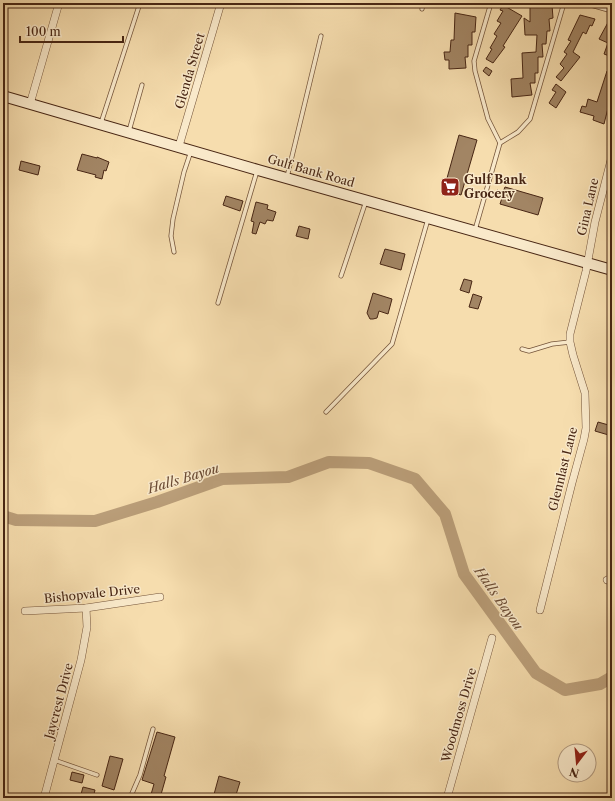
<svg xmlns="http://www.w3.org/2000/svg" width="615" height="801" viewBox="0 0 615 801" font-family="'Libre Caslon Text',serif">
<rect width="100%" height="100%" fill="#f6ddae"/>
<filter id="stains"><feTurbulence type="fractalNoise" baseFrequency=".005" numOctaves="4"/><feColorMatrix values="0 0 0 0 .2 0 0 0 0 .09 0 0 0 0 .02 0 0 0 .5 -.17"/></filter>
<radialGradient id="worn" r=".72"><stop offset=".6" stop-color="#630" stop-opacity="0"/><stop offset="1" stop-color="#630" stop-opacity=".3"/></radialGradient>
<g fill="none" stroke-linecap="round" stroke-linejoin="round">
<path stroke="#bb9f7a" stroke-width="12" d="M3,516L16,520L95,521L157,502L222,479L288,477L329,462L369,463L415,479L445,514L464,574L536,673L565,690L600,684L612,677"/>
</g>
<g fill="#a28564" stroke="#482614">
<path d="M530,4L552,5L553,18L549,19L550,31H547L546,44H542L543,57H538V73H535V83H530L532,95L512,97L511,79L523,78L522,53L536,52L537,35H525L524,18L530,22Z"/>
<path d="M503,5L522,16L503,46L505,47L493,63L486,59L492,49L490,48L497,36L494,34L501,23L497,21L503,11L500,10Z"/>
<path d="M455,13L476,17L475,32H472V45H468V57H465L466,68L449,69V60H445L444,52H450L451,40H454Z"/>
<path d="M580,15L595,19L592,26L590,25L586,34L583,32L573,52L580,57L561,81L556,77L564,68L560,64L567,54L564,52L571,41L568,40Z"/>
<path d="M612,15V57L604,54L608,43L599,39Z"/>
<path d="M486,67L492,71L489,76L483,71Z"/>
<path d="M607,71L612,73V92L604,124L593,120L594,116L580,112L582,106L586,107L588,99L597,102Z"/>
<path d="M556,84L566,92L556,108L549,103L556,92L552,90Z"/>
<path d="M459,135L477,140L461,195L444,189Z"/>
<path d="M82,154L97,158V157L109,162L106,171L104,170L102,179L95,177L96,175L77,170Z"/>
<path d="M21,161L40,166L38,175L19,170Z"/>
<path d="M505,187L543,198L538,215L500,204L502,198L496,196L497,190L503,192Z"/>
<path d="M226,196L243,201L240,211L223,205Z"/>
<path d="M256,202L268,205L267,209L276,212L273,221L267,220L265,224L260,222L256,234L252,233L254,222L251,221Z"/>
<path d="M299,226L310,229L308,239L296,236Z"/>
<path d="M385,249L405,254L401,270L380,264Z"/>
<path d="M464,279L472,281L469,293L460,290Z"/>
<path d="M373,293L392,299L388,314L379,311L377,318L373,319H370L367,313Z"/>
<path d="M473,294L482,297L478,309L469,307Z"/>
<path d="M598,422L612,426V436L595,431Z"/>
<path d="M157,732L175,737L164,776L166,777L160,798H150L154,784L142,780Z"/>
<path d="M110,756L123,759L114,790L102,786Z"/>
<path d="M72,772L84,775L82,783L70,780Z"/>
<path d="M219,776L240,782L235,798H213Z"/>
<path d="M83,787L95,790L93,798H80Z"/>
</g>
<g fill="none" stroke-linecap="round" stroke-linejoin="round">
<defs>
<g id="lane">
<path d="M491,3L474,61L475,71L488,119L500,143"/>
<path d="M584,3L612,11"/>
<path d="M422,9L423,3"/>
<path d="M101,123L140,3"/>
<path d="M129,131L142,85"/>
<path d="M287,177L321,36"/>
<path d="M475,230L500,143L518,132L530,119L564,3"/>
<path d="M174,252L171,236L173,219L184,172L191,151"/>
<path d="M341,276L366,201"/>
<path d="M218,303L257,171"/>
<path d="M522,349L529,351L552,344L570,342"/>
<path d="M326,412L392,344L428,219"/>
<path d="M54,760L97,775"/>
<path d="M130,798L140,775L153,729"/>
</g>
<g id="street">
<path d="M30,104L59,3"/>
<path d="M179,146L221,3"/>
<path d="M607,580L612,578"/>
<path d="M540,610L572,483L584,439L586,428L585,393L573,355L570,342V334L586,271L595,222L612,156"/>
<path d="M25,611L86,608L160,597"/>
<path d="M44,798L81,660L87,627L86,608"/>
<path d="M447,798L492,638"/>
</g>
<path id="secondary" d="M3,96L258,170L612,270"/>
</defs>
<use href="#lane" stroke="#74543a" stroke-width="5"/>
<use href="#street" stroke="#74543a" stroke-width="8"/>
<use href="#secondary" stroke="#482614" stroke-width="12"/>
<use href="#lane" stroke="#f9e9ca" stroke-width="3.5"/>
<use href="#street" stroke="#f9e9ca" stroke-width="7"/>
<use href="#secondary" stroke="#f9e9ca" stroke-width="10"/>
</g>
<defs>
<symbol id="supermarket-square" viewBox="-11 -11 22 22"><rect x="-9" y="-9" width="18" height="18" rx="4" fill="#8f2418" stroke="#f9e9ca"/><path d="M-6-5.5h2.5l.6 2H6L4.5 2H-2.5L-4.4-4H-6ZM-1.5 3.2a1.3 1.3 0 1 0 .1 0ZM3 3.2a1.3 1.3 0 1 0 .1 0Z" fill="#fff"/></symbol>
</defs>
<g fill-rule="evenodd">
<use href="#supermarket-square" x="439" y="176" width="22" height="22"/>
</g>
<g text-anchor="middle" stroke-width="3" stroke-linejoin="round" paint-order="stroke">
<g font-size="12" fill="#482614" stroke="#f9e9ca">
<text transform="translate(190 71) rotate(-74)" y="4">Glenda Street</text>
<text transform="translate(311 171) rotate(16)" y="4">Gulf Bank Road</text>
<text transform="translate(588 207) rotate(-77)" y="4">Gina Lane</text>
<text transform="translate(563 469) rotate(-76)" y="4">Glennlast Lane</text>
<text transform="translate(92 594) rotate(-6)" y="4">Bishopvale Drive</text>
<text transform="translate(59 701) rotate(-75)" y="4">Jaycrest Drive</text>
<text transform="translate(459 715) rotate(-74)" y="4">Woodmoss Drive</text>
</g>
<g font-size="12" font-weight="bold" fill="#482614" stroke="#f9e9ca" text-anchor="start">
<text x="464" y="184">Gulf Bank<tspan x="464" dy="14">Grocery</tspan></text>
</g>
<g font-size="13" font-style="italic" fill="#6a4a33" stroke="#f9e9ca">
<text transform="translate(183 478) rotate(-17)" y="5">Halls Bayou</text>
<text transform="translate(499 598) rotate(55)" y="5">Halls Bayou</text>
</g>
</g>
<rect width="615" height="801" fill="none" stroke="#f6ddae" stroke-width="16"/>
<rect x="4" y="4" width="607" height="793" fill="none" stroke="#482614" stroke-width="2"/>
<rect x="8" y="8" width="599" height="785" fill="none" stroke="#482614"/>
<g transform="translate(577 763) rotate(196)"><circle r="19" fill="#f9e9ca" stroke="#b29b81"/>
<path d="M0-3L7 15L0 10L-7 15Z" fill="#8f2418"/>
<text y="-6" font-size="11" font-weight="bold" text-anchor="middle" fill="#482614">N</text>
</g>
<path d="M20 36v6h103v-6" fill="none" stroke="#482614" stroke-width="2"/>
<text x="26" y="36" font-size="12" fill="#482614" stroke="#f9e9ca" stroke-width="3" paint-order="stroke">100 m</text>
<rect width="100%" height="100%" filter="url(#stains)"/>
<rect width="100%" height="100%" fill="url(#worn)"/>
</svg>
